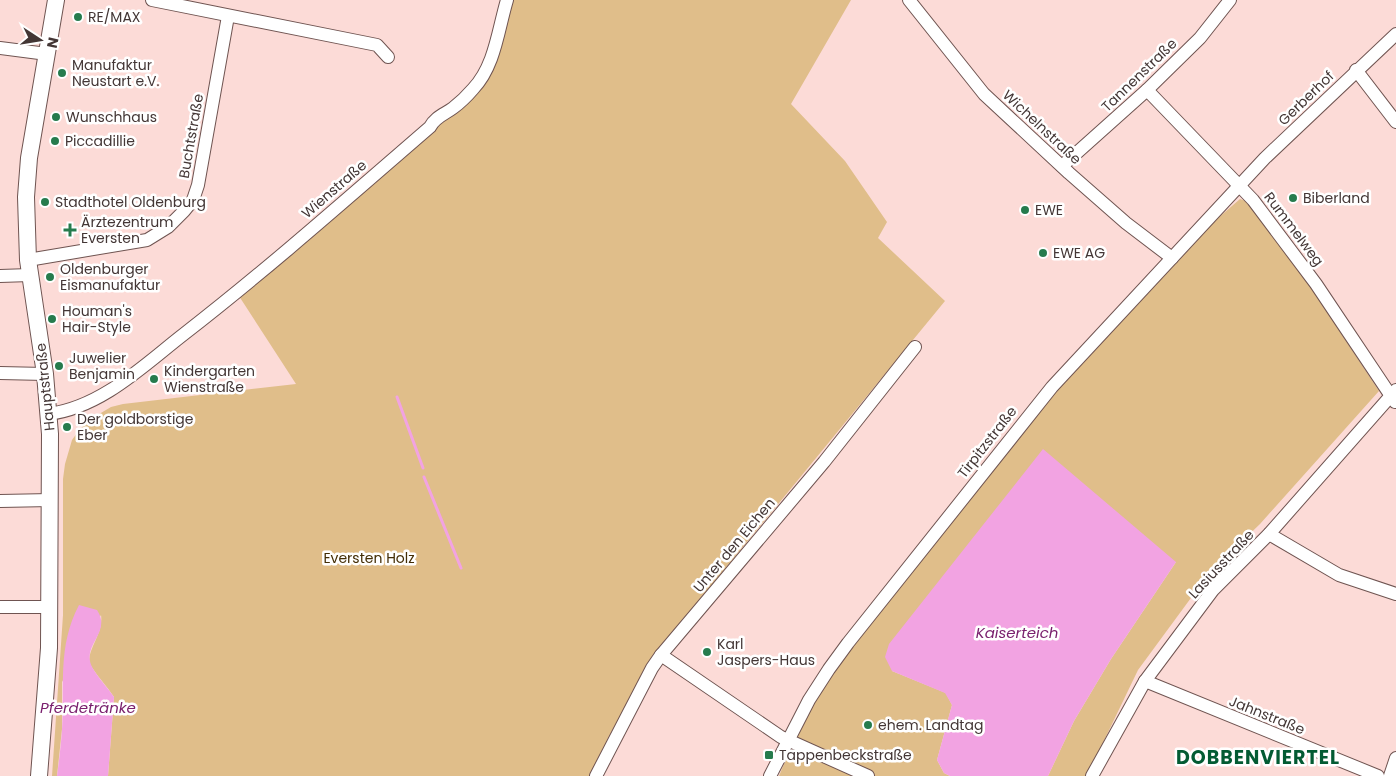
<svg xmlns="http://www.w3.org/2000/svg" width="1396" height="776" viewBox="0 0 1396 776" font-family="Poppins,sans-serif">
<rect width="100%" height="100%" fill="#fcdbd7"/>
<g fill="#e0be8a">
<path d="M507,0H851L791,104L845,161L887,222L878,238L945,301L655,654L608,738L592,776H108L114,697C107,686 96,675 90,664C85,652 104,634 101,615L62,682V729L57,776H52L63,615V479L65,464L72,440L80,429L89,420L111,407L123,404L296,384L237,293L475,88Z"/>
<path d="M1240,199L1246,201L1308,283L1379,391L1260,524L1210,572L1138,670L1087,776H1048L1074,721L1111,659L1176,562L892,671L946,693L952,705L937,760L944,773L950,776H868L787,740L809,700L1032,409L1172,258Z"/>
<path d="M796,751L854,776H779L789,752Z"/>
</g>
<g fill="#f2a3e2">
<path d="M1043,449L1176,562L1111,659L1074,721L1048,776H950L944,773L937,760L952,705L945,693L892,671L885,657L889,644Z"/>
<path d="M79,605L97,610C111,631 86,643 90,661C91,670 108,688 114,697L108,776H57C59,761 61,745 62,730C65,685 57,647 79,605Z"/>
</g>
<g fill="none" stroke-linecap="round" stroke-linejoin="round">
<g stroke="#f2a3e2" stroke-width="3">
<path d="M397,397L423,468"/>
<path d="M424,477L461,568"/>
</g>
<defs>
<g id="minor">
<path d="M152,0L377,45L388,57"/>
<path d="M909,0L984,94L1069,173L1126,223L1172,258"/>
<path d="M0,48L47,54"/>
<path d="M1356,70L1396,122"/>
<path d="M1147,90L1253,200L1316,284L1395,402"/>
<path d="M1062,166L1147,90L1200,38L1230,0"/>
<path d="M28,260L147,240L168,227L184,211L193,200L198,185L228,16"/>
<path d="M0,276L30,275"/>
<path d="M0,373L45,374"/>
<path d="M49,414C102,407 144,365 184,334C269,268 349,197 430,127C435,117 445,114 453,108C461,102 467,96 473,89C495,66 498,30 507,0"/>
<path d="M0,501L51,500"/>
<path d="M1269,534L1339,575L1396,594"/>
<path d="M0,607H50"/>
<path d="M661,655L781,737L868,776"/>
<path d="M1145,681L1378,776"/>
<path d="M596,776L652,668L661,655L824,462L915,347"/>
<path d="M770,776L809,700L829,669L848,643L1052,387L1265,158L1396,34"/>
<path d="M1092,776L1145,681L1213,590L1269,534L1396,390"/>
<path d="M1390,776L1396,758"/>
</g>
<path id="tertiary" d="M39,776L49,648L50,434L45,374L28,260L26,197L29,158L56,0"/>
</defs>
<use href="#minor" stroke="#6f5451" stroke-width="14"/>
<use href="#tertiary" stroke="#6f5451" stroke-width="18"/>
<use href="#minor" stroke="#fff" stroke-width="12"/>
<use href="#tertiary" stroke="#fff" stroke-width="16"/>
</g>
<g fill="#267b4d" stroke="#fff" stroke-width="2">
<circle cx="78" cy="17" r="5"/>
<circle cx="62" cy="73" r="5"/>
<circle cx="56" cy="117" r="5"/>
<circle cx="55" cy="141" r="5"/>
<circle cx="1293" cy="198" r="5"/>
<circle cx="45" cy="202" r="5"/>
<circle cx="1025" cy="210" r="5"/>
<path d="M67.5 222.5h5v5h5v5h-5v5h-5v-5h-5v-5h5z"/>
<circle cx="1043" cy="253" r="5"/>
<circle cx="50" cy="277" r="5"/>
<circle cx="52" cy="319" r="5"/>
<circle cx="59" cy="366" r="5"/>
<circle cx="154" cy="379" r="5"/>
<circle cx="67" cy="427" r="5"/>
<circle cx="707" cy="652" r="5"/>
<circle cx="868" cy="725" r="5"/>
<rect x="764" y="750" width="10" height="10" rx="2.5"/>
</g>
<g text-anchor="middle" stroke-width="5" stroke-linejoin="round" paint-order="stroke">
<g font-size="14" fill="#433635" stroke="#fff" text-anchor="start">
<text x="88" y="22">RE/MAX</text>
<text x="72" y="70">Manufaktur<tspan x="72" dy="16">Neustart e.V.</tspan></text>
<text x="66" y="122">Wunschhaus</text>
<text x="65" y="146">Piccadillie</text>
<text x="1303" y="203">Biberland</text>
<text x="55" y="207">Stadthotel Oldenburg</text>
<text x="1035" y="215">EWE</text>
<text x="81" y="227">Ärztezentrum<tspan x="81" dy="16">Eversten</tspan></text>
<text x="1053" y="258">EWE AG</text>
<text x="60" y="274">Oldenburger<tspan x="60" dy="16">Eismanufaktur</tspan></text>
<text x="62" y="316">Houman's<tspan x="62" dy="16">Hair-Style</tspan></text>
<text x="69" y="363">Juwelier<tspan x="69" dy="16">Benjamin</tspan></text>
<text x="164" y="376">Kindergarten<tspan x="164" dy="16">Wienstraße</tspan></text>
<text x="77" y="424">Der goldborstige<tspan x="77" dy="16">Eber</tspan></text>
<text x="717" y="649">Karl<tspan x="717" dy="16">Jaspers-Haus</tspan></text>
<text x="878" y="730">ehem. Landtag</text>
<text x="779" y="760">Tappenbeckstraße</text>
</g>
<g font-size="14" fill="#433635" stroke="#fff">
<text transform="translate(1139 75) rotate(-44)" y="5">Tannenstraße</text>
<text transform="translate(1306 98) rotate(-44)" y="5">Gerberhof</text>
<text transform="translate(1042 127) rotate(43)" y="5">Wichelnstraße</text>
<text transform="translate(191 136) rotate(-80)" y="5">Buchtstraße</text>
<text transform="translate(334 189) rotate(-41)" y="5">Wienstraße</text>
<text transform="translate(1294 229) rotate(53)" y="5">Rummelweg</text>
<text transform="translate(45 387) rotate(-96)" y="5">Hauptstraße</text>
<text transform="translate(987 442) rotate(-52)" y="5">Tirpitzstraße</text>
<text transform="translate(734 545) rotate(-50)" y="5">Unter den Eichen</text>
<text transform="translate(1221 564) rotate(-47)" y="5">Lasiusstraße</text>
<text transform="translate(1267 715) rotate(22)" y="5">Jahnstraße</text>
</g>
<g font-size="14" fill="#432d05" stroke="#fff">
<text x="369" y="563">Eversten Holz</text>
</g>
<g font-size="15" font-style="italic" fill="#7a206e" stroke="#fff">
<text x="1017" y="638">Kaiserteich</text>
<text x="88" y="713">Pferdetränke</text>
</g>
<g font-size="19" font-weight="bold" letter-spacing="1" fill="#035b33" stroke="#fff">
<text x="1258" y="764">DOBBENVIERTEL</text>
</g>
</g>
<g transform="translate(40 40) rotate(102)" stroke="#ffffff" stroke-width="4" paint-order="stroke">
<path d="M0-4L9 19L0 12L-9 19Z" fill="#433635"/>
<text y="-8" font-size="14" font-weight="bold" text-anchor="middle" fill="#433635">N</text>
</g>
</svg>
